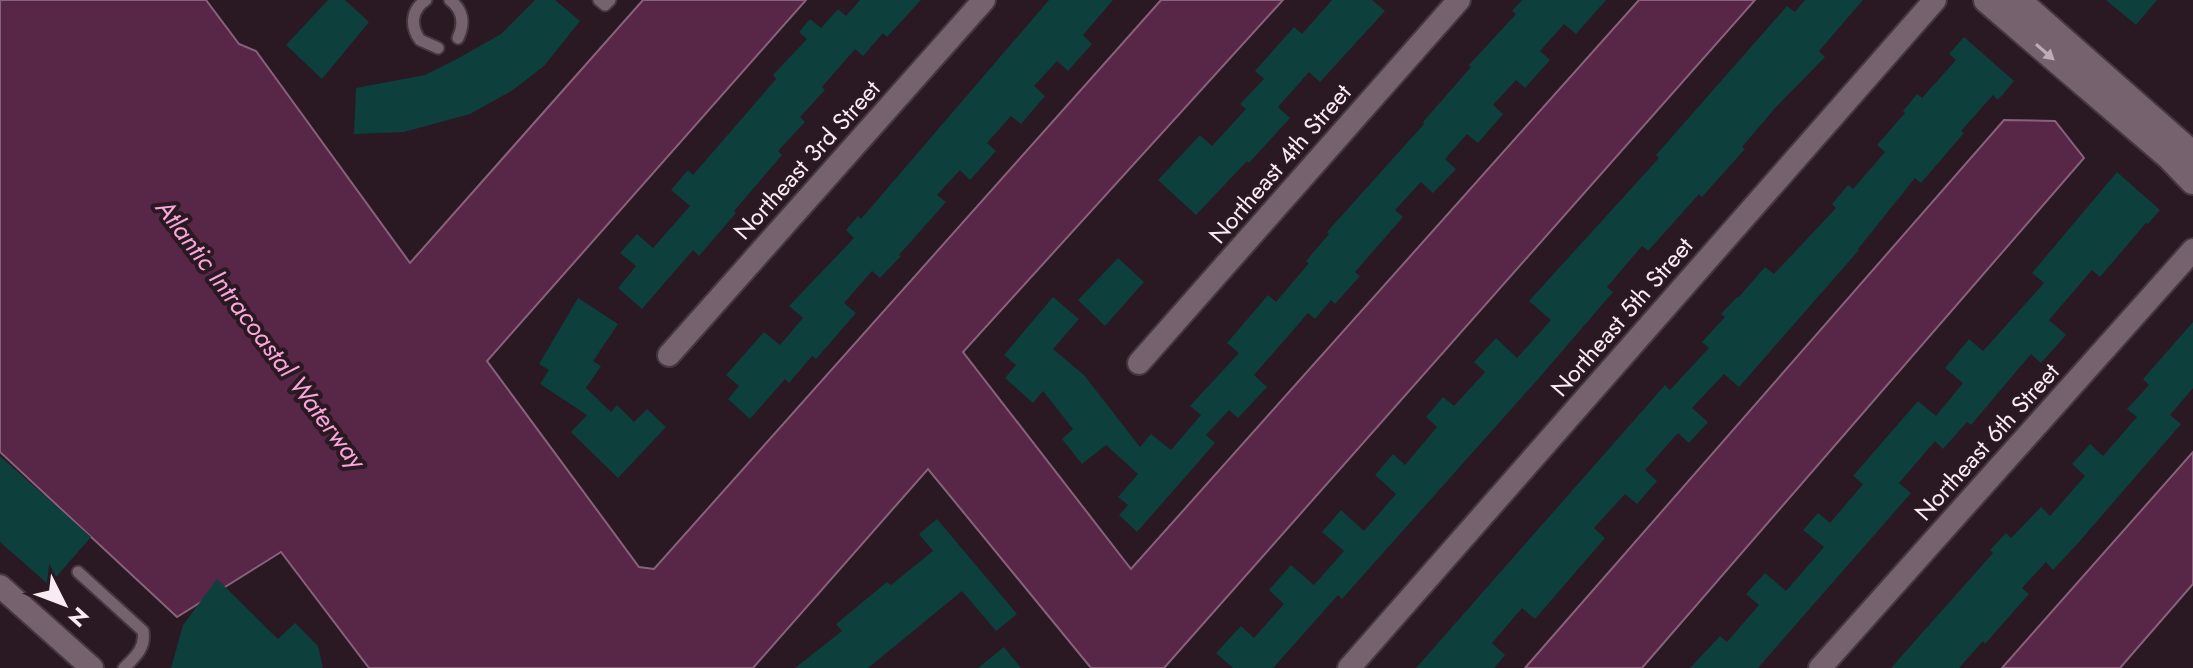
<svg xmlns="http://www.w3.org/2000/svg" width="2193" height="668" viewBox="0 0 2193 668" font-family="Jost,sans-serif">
<rect width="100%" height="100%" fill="#2a1823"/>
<g fill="#582748" stroke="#88627b" stroke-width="2">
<path d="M0,0H206L239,44L256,51L410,263L643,0H806L487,361L639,567L654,569L1161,0H1283L963,352L1131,569L1639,0H1755L1164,668H1091L928,469L753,668H369L281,552L177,617L0,452Z"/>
<path d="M2004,120L2055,121L2084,158L1642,668H1525Z"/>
<path d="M2193,452V584L2120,668H2002Z"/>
</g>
<g fill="#0d3f3d">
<path d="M328,0H345L369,22L322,79L286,45Z"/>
<path d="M535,0H555L580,21L544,66L513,90L470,114L404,132L354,134L356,88L425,75L457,59L501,34Z"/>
<path d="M860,0H921L887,37L883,33L863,56L855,49L822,87L825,90L800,117L805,122L778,151L782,155L734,211L736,213L699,256L693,250L642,309L618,288L636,266L620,253L637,234L653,248L690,206L671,190L688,170L693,175L776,79L773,75L807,39L799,32L810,19L821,28L838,9L846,16Z"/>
<path d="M1049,0H1113L1083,35L1092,44L1068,71L1057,61L1034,86L1045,96L1021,124L1011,116L987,143L996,151L970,180L960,170L937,195L946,202L899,255L901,256L880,278L872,271L844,303L856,313L816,359L812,356L789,383L785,379L750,419L728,399L739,386L726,375L764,332L780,345L803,318L789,306L854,238L846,230L858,216L861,219Z"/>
<path d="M1332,0H1372L1385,11L1320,82L1309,72L1278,107L1290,118L1249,163L1247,161L1196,215L1158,180L1200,135L1212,146L1246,109L1240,104L1264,79L1255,71L1294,27L1302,34Z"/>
<path d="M1522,0H1606L1576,34L1564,24L1540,51L1550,60L1525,88L1516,80L1493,105L1503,114L1478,143L1467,134L1445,159L1456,169L1433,193L1421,182L1395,210L1403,217L1355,272L1360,276L1335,304L1331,300L1315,319L1308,313L1254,375L1267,387L1238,418L1229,410L1206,435L1215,443L1137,532L1119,515L1128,505L1118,497L1138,474L1106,445L1082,464L1062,439L1073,429L1043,391L1033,403L1005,378L1016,365L1004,355L1053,297L1079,319L1053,349L1084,375L1140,447L1151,434L1171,450L1201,415L1190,406L1239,353L1227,343L1268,295L1276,302L1309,263L1306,261L1329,234L1327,232L1424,124L1423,122L1471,67L1469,65L1516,14L1512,11Z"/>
<path d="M1805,0H1863L1819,51L1825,57L1776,107L1742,147L1745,149L1702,197L1699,194L1648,251L1642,246L1607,287L1613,292L1539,378L1342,599L1338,595L1273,668H1233L1216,653L1241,626L1254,638L1284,604L1269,590L1291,565L1314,585L1344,551L1322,532L1341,510L1364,531L1396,494L1375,475L1393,454L1405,465L1437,427L1426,417L1443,397L1454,406L1485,372L1474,362L1496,338L1517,358L1551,320L1529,301L1659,158L1656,155L1787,6L1795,12Z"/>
<path d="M2106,0H2157L2136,25Z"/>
<path d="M1964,37L2014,81L1998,100L1993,95L1961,131L1964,133L1921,183L1915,178L1858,249L1859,250L1739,387L1724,374L1692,408L1708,422L1689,443L1678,433L1645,470L1657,481L1637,504L1625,494L1594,528L1605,538L1535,619L1522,608L1492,643L1505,655L1494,668H1416L1665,385L1670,390L1709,348L1702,342L1725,317L1721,314L1737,297L1738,298L1765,267L1774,274L1836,208L1832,204L1848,185L1853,189L1885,152L1877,145L1905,113L1903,111L1917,94L1922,98L1956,60L1949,54Z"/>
<path d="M2117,172L2160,210L2148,224L2146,223L2100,277L2092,270L2049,320L2066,335L2041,363L2031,354L1971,425L1967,422L1943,449L1935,441L1899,483L1911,493L1758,668H1690L1720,636L1727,642L1759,605L1746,594L1765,573L1786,591L1824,547L1803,530L1818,513L1830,523L1863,484L1853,476L1918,401L1936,416L1963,383L1945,368L1969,339L1983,351L2044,283L2032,273Z"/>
<path d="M1118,258L1144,282L1105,326L1078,300Z"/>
<path d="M578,298L618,324L593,361L601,366L586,388L611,412L617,405L634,422L647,409L666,427L618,478L571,432L587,415L540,384L549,370L539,364Z"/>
<path d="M2193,322V388L2170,415L2181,424L2079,542L2053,570L2046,562L2022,588L2029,594L1985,644L1983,641L1959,668H1891L1993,553L1990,550L2006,533L2011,538L2041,507L2050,516L2085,476L2072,464L2090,444L2103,456L2137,417L2127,409L2149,385L2143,379Z"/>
<path d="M0,456L91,537L49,585L0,542Z"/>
<path d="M937,519L1017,614L996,631L962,591L868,668H795L842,631L836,624L887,582L891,585L933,551L919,534Z"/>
<path d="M217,579L278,639L295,623L318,646L323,668H171L183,625Z"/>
<path d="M1004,647L1021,668H978Z"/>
</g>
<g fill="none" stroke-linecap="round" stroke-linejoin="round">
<defs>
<g id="service">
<path d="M426,0C411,10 410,26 420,40L438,48"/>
<path d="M450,0C463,10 465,23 458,38"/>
<path d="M599,0L605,5L610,0"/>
<path d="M78,572L143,631C146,648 135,657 124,668"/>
</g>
<g id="minor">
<path d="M669,355L984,0"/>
<path d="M1139,363L1459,0"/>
<path d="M0,586L92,668"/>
<path d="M1349,668L1935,0"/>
<path d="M1820,668L2193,250"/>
</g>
<g id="tertiary">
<path d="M1987,0L2170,157L2193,181"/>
<path d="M2017,0L2193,155"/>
</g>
</defs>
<use href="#service" stroke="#45373f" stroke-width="15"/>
<use href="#minor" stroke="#45373f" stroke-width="26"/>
<use href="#tertiary" stroke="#45373f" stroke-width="30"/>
<use href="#service" stroke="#76616e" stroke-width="11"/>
<use href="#minor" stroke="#76616e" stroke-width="22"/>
<use href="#tertiary" stroke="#76616e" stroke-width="26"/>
</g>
<defs><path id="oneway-solid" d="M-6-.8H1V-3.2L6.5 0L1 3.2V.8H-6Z" transform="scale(2)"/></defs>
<use fill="#beadb7" href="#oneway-solid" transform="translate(2045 52) rotate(41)"/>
<g text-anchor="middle" stroke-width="8" stroke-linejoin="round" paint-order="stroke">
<g font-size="24" fill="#f8ebf2" stroke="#2a1823">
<text transform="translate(807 160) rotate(-48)" y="8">Northeast 3rd Street</text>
<text transform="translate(1280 164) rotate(-49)" y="8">Northeast 4th Street</text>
<text transform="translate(1622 317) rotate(-49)" y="8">Northeast 5th Street</text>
<text transform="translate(1987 442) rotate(-48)" y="8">Northeast 6th Street</text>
</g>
<g font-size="26" font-style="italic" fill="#f8a7da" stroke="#2a1823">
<text transform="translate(261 334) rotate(53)" y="9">Atlantic Intracoastal Waterway</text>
</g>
</g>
<g transform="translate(64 604) rotate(132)" stroke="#2a1823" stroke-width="6" paint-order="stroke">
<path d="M0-6L14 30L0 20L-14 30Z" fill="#f8ebf2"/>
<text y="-12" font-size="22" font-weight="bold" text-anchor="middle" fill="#f8ebf2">N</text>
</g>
</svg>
